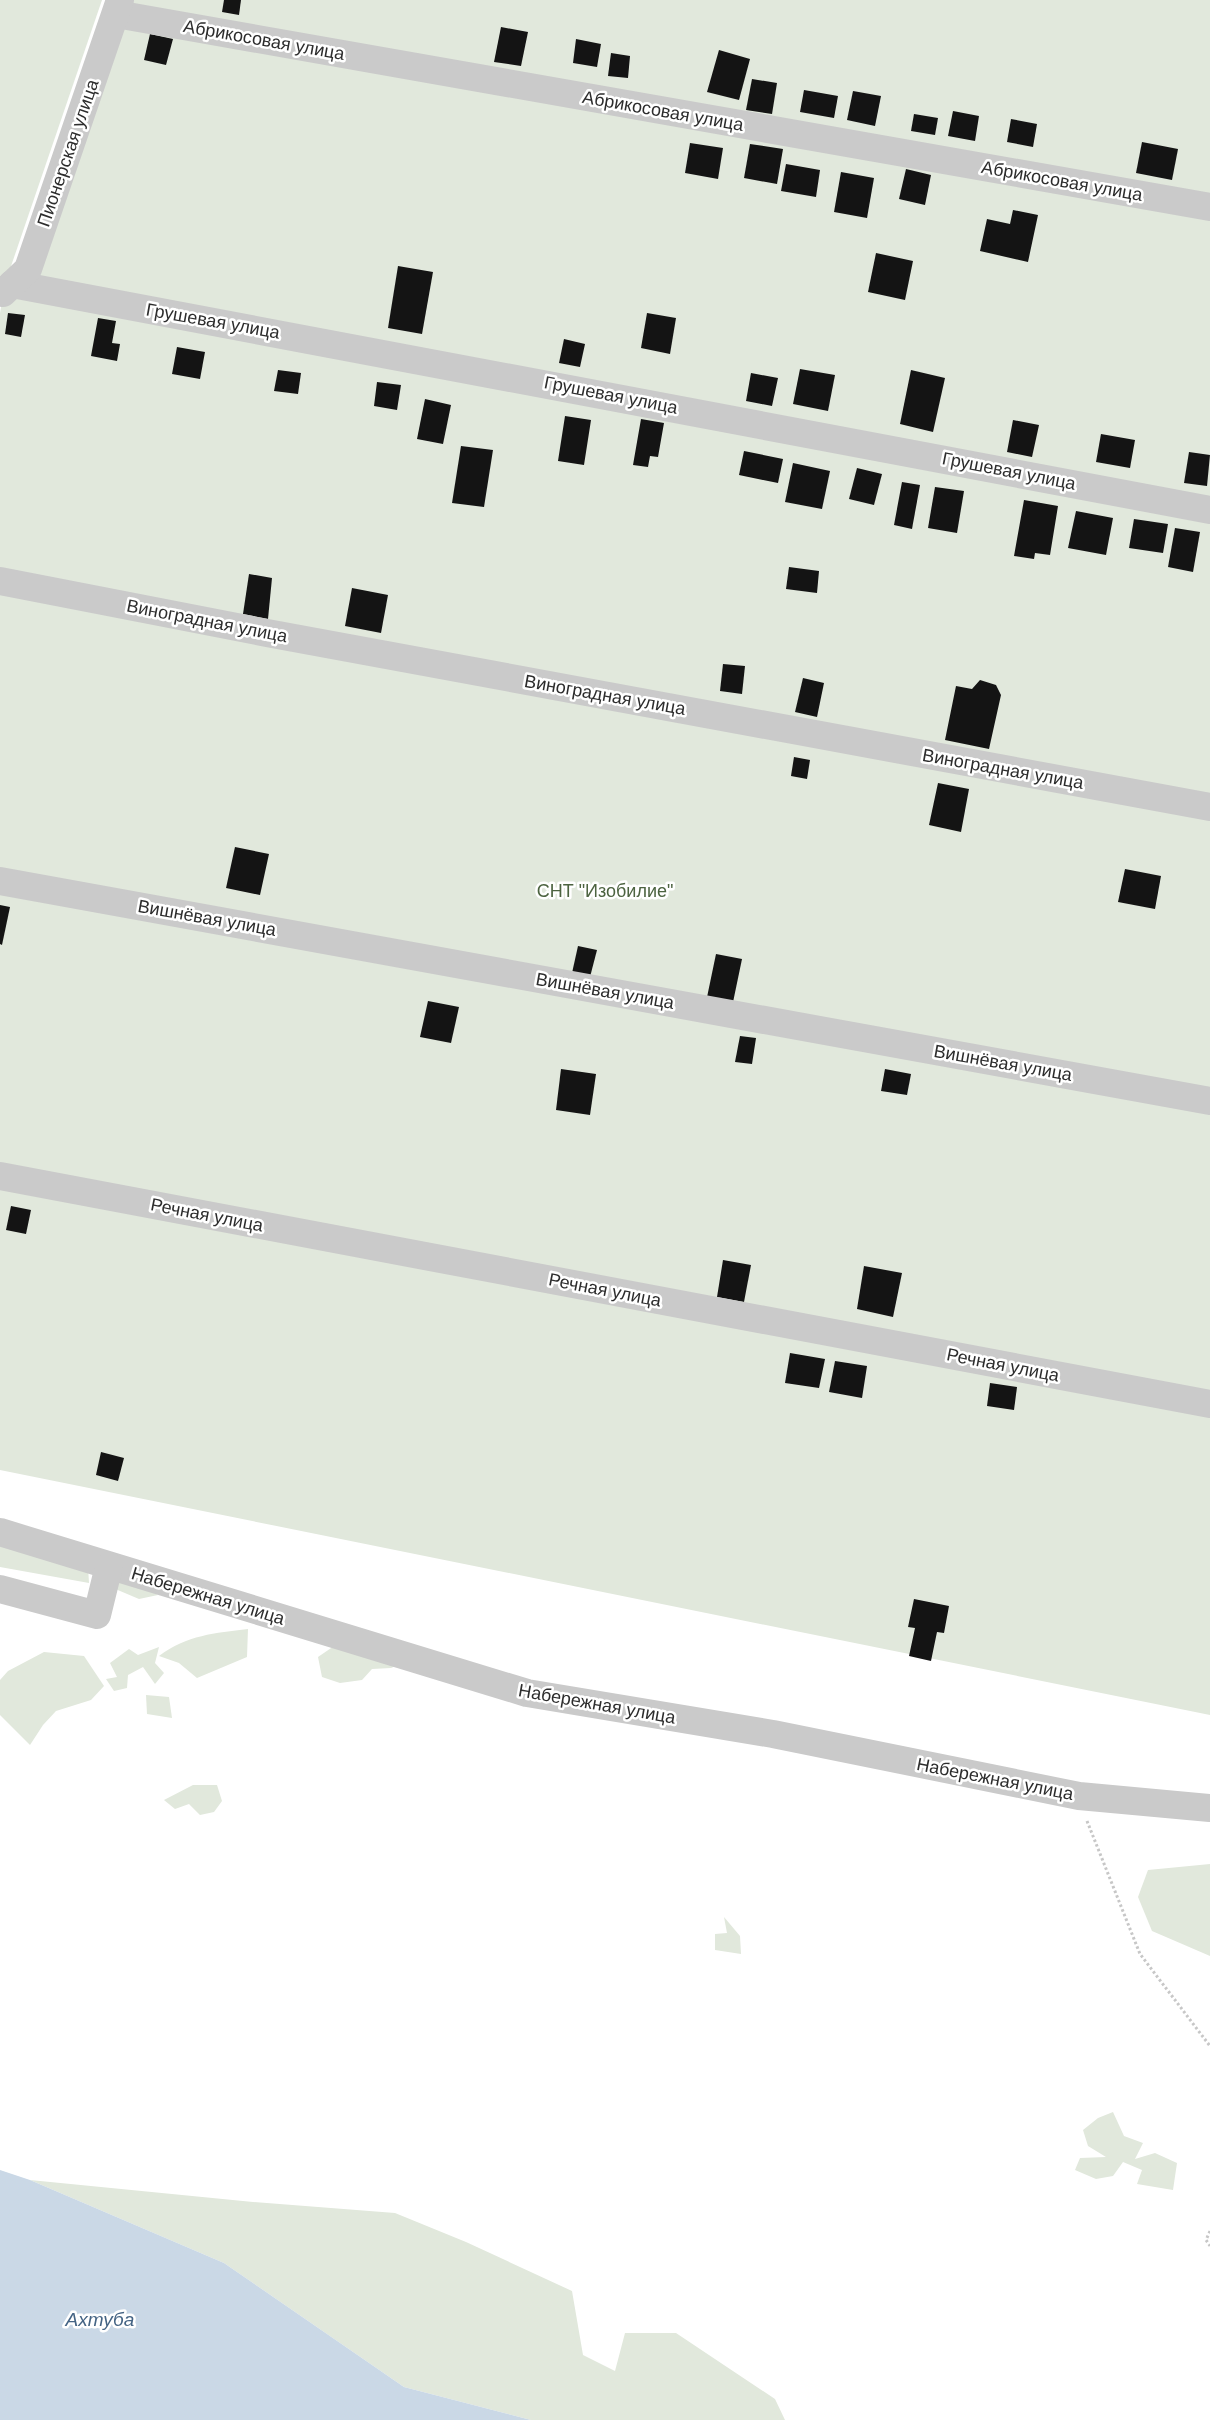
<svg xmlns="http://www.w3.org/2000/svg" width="1210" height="2420" viewBox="0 0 1210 2420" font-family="Arial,sans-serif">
<rect width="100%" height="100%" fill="#fff"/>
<g fill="#e1e8dc">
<path d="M0,0H102L8,275L0,283Z"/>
<path d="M134,0H1210V1715L0,1470V313L1,307L40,275Z"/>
<path d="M0,1540L88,1567L89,1583L0,1567Z"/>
<path d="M115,1573L158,1595L139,1599L113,1588Z"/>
<path d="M248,1629L247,1657L197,1678L179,1663L159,1656C187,1635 215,1633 248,1629Z"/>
<path d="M337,1644L403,1663L391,1668L372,1669L362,1680L340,1683L322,1677L318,1657Z"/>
<path d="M159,1647L155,1663L164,1673L155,1684L143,1667L128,1675L127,1688L114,1691L106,1679L117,1677L110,1663L129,1649L138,1655Z"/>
<path d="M44,1652L84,1656L104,1686L91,1700L56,1711L43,1725L30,1745L0,1715V1680L8,1671Z"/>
<path d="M146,1695L169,1697L172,1718L147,1714Z"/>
<path d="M193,1785H217L222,1801L214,1812L200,1815L189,1804L175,1809L164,1800Z"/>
<path d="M1210,1864V1956L1152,1931L1138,1897L1148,1870Z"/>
<path d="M724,1917L740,1936L741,1954L715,1950V1934L727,1933Z"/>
<path d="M1113,2112L1124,2136L1143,2143L1135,2159L1155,2153L1177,2163L1173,2190L1137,2184L1142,2170L1123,2162L1113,2176L1096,2179L1075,2170L1080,2158L1106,2157L1088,2146L1083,2130L1098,2118Z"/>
<path d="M30,2180L253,2202L395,2213L466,2242L572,2291L583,2355L615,2371L625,2333H676L775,2399L785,2420H531L404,2387L224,2263Z"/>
</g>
<path fill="#cad8e6" d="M0,2170L30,2180L224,2263L404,2387L531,2420H0Z"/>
<g fill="#141414">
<path d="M224,0H241L239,15L222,12Z"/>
<path d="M501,27L528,32L521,66L494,62Z"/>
<path d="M150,34L173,39L166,65L144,60Z"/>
<path d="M576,39L601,44L597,67L573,63Z"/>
<path d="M719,50L750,59L739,100L707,92Z"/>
<path d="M611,53L630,56L628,78L608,76Z"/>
<path d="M752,79L777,83L772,114L746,110Z"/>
<path d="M804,90L838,96L834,118L800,112Z"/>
<path d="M853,91L881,96L875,126L847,120Z"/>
<path d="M953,111L979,116L975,141L948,136Z"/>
<path d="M914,114L938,118L935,135L911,131Z"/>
<path d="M1011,119L1037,124L1033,147L1007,142Z"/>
<path d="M1142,142L1178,149L1172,180L1136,173Z"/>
<path d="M690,143L723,148L718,179L685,173Z"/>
<path d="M750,144L783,149L777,184L744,178Z"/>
<path d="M786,164L820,170L816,197L781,191Z"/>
<path d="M906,169L931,175L925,205L899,199Z"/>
<path d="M841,172L874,178L867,218L834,212Z"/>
<path d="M1013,210L1038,215L1028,262L980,251L987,219L1010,224Z"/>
<path d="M876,253L913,261L905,300L868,292Z"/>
<path d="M398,266L433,272L422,334L388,328Z"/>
<path d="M8,313L25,315L21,337L5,334Z"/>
<path d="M647,313L676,318L670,354L641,348Z"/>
<path d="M98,318L116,321L112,343L120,344L117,361L91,356Z"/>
<path d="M564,339L585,344L580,367L559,363Z"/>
<path d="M177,347L205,352L200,379L172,374Z"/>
<path d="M800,369L835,375L828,411L793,404Z"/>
<path d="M278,370L301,373L298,394L274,391Z"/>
<path d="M911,370L945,378L933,432L900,424Z"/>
<path d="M751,373L778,378L772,406L746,401Z"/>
<path d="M377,382L401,385L397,410L374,406Z"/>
<path d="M425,399L451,405L443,444L417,439Z"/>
<path d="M565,416L591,420L584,465L558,461Z"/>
<path d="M641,419L664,423L658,457L650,456L648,467L633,465Z"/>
<path d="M1013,420L1039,425L1032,457L1007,452Z"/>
<path d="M1101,434L1135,440L1130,468L1096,462Z"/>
<path d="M461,446L493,450L484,507L452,503Z"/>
<path d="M744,451L783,459L778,483L739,475Z"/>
<path d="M1189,452L1210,455L1207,486L1184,483Z"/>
<path d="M793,463L830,471L822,509L785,502Z"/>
<path d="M857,468L882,474L874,505L849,499Z"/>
<path d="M902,482L920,485L912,529L894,525Z"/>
<path d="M935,487L964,491L957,533L928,528Z"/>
<path d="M1024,500L1058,506L1050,555L1035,553L1034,559L1014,556Z"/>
<path d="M1076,511L1113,518L1106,555L1068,548Z"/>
<path d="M1134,519L1168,524L1163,553L1129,548Z"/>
<path d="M1175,528L1200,532L1193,572L1168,567Z"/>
<path d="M789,567L819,571L817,593L786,589Z"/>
<path d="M249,574L272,578L268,619L243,614Z"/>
<path d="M352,588L388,595L381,633L345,626Z"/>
<path d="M723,664L745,666L742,694L720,691Z"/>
<path d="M803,678L824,683L817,717L795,712Z"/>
<path d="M980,680L996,685L1001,695L989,749L945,740L956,686L972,689Z"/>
<path d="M794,757L810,760L807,779L791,776Z"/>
<path d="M938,783L969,789L961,832L929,825Z"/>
<path d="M235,847L269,854L260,895L226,888Z"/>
<path d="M1125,869L1161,876L1155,909L1118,902Z"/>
<path d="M0,905L10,907L2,945L0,944Z"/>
<path d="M578,946L597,950L590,977L572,973Z"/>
<path d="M716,954L742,959L732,1007L706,1002Z"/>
<path d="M428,1001L459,1007L451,1043L420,1037Z"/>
<path d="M740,1036L756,1038L752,1064L735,1062Z"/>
<path d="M561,1069L596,1074L590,1115L556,1110Z"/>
<path d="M885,1069L911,1074L907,1095L881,1091Z"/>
<path d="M11,1206L31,1210L26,1234L6,1230Z"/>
<path d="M723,1260L751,1265L744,1302L717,1297Z"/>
<path d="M864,1266L902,1273L893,1317L857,1309Z"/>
<path d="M790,1353L825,1359L819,1388L785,1383Z"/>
<path d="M835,1361L867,1366L862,1398L829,1392Z"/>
<path d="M990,1383L1017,1387L1014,1410L987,1406Z"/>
<path d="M101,1452L124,1458L118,1481L96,1475Z"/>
<path d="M914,1599L949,1606L944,1633L937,1632L931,1661L909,1656L915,1628L908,1627Z"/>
</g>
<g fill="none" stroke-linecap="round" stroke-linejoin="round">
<g stroke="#c7c7c7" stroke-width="3" stroke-dasharray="2.5 2.5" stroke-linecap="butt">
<path d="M1087,1821L1140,1954L1210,2046"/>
<path d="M1210,2231L1206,2240L1210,2246"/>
</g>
<g stroke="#cacaca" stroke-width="28">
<path d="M116,14L1210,207"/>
<path d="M12,284L1210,510"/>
<path d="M3,293L28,269L120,0"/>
<path d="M0,581L267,633L1210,807"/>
<path d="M0,881L1210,1101"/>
<path d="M0,1176L1210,1404"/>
<path d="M0,1532L527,1693L773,1734L1079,1796L1210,1808"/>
<path d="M0,1589L97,1615L109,1566"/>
</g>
</g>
<g text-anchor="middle" stroke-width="5" stroke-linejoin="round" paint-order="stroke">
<g font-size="18" fill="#2d2d2d" stroke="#fff">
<text transform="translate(264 40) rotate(10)" y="6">Абрикосовая улица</text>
<text transform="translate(663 111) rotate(10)" y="6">Абрикосовая улица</text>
<text transform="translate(68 153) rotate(-71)" y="6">Пионерская улица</text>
<text transform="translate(1062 181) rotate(10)" y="6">Абрикосовая улица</text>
<text transform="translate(213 321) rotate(10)" y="6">Грушевая улица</text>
<text transform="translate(611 395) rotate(11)" y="6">Грушевая улица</text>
<text transform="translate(1009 471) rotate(11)" y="6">Грушевая улица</text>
<text transform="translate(207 621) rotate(11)" y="6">Виноградная улица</text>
<text transform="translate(605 695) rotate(10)" y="6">Виноградная улица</text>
<text transform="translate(1003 769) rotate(10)" y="6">Виноградная улица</text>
<text transform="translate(207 918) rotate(10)" y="6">Вишнёвая улица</text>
<text transform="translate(605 991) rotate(10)" y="6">Вишнёвая улица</text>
<text transform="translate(1003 1063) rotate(10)" y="6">Вишнёвая улица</text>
<text transform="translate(207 1215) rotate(11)" y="6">Речная улица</text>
<text transform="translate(605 1290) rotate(11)" y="6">Речная улица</text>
<text transform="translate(1003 1365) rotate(11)" y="6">Речная улица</text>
<text transform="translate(208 1596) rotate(17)" y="6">Набережная улица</text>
<text transform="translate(597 1704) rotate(10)" y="6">Набережная улица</text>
<text transform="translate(995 1779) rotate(11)" y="6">Набережная улица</text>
</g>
<g font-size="18" fill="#4c6340" stroke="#fff">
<text x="605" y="897">СНТ "Изобилие"</text>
</g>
<g font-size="19" font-style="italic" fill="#456484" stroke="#fff">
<text x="100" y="2326">Ахтуба</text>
</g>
</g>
</svg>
